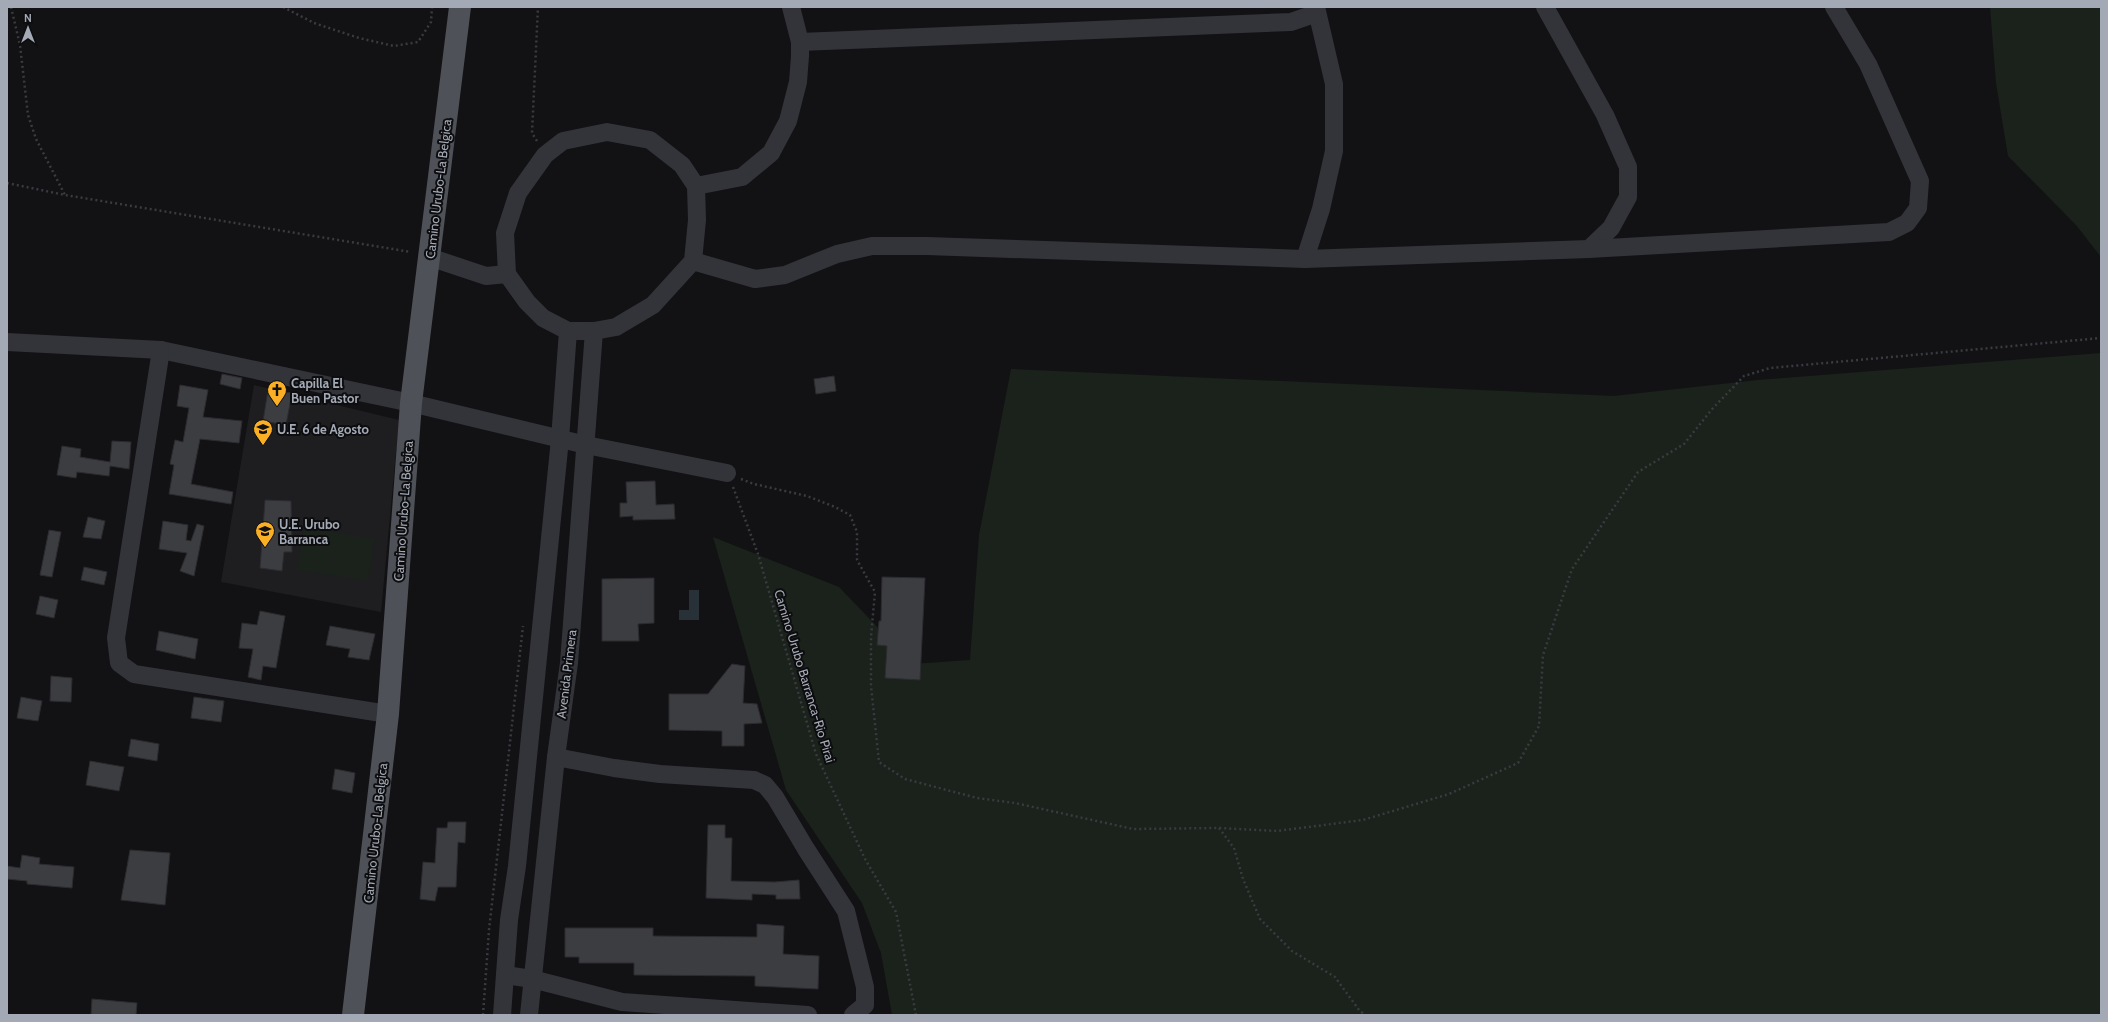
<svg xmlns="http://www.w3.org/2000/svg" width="2108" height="1022" viewBox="0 0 2108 1022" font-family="Cabin,sans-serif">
<rect width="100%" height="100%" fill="#121214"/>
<path fill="#1e1e21" d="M254,385L399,420L381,612L221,582Z"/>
<g fill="#1a221b">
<path d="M1990,7H2101V257L2076,225L2008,156L1996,83Z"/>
<path d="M2101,353V1015H892L881,953L862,903L786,790L713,537L839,587L913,664L970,660L979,535L1011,369L1614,396L1758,380Z"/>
<path d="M304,527L375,539L368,581L297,570Z"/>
</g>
<path fill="#283138" d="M689,590H699V620H679V610H689Z"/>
<g fill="#3c3d41" stroke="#2c2c30">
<path d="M222,374L242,378L240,389L220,384Z"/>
<path d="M834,376L836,391L816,394L814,379Z"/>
<path d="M180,385L208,390L203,417L242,421L239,443L200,439L191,484L233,492L231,504L169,494L174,465L170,464L175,440L183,442L189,408L177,406Z"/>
<path d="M268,390L292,393L286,425L263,421Z"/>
<path d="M112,441L131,442L129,469L110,466L109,476L77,472L76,478L57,475L62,446L81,449L80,457L110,462Z"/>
<path d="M655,481L656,505L674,504L675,519L633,520V516L620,517V503H627L626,482Z"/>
<path d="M265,500L291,501L292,552H284L282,571L260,568Z"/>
<path d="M88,517L105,521L101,539L83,537Z"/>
<path d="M163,521L188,525L186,540L191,541L197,524L204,526L194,576L180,571L187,553L159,549Z"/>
<path d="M49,530L61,532L52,577L40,575Z"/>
<path d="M84,567L107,572L104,585L81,580Z"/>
<path d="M882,577L925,578L920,680L885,678L887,646L877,645L879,621H881Z"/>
<path d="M654,578V623L638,624L639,641H602V579Z"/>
<path d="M40,596L58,600L54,618L36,614Z"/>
<path d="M260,611L285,616L276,668L263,666L261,680L248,677L253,649L239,648L242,623L257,625Z"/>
<path d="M330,626L375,634L369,660L348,657L350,649L326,645Z"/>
<path d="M159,631L198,639L195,659L156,650Z"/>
<path d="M732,664L745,666L743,703L757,704L762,723L744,724V746H722V731L669,730V694H708Z"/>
<path d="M51,676L72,678L71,702L50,701Z"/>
<path d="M21,697L42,701L38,721L17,718Z"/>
<path d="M194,697L224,701L221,722L191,718Z"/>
<path d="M131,739L159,744L157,761L128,756Z"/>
<path d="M90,761L124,767L119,791L86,785Z"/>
<path d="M335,769L355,773L352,793L332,789Z"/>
<path d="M448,822H466L465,843L458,842L456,887H438L435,901L420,899L423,862L435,863L437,828H447Z"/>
<path d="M708,825H725V838H732L731,881L775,882L799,880L800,899H776V895L752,894V900L706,898Z"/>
<path d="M130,850L170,853L165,905L121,900Z"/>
<path d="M22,855L40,858L39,864L74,867L72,888L27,884V881L7,879V866L20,868Z"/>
<path d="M757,924L784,926L783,954L819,956L818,989L755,986V976L634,975V963H579V957H565V928H653V936L757,937Z"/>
<path d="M92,999L137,1003L136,1015H91Z"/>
</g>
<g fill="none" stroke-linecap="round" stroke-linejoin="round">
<g stroke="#393b40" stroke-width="2.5" stroke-dasharray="2 3" stroke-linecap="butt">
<path d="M11,7L20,45L28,115L36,139L65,195"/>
<path d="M283,7L314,23L359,38L394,46L418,42L431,22L432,7"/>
<path d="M537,141L532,133L538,7"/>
<path d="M7,183L65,195L411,252"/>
<path d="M741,479L754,484L807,496L835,507L850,515L857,532V560L875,592L871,637V686L879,762L905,779L977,798L1015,803L1133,829L1219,828L1277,831L1363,820L1449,794L1518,763L1539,726L1543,655L1572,569L1638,472L1684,444L1713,408L1744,376L1770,368L2101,338"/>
<path d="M733,487L758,554L816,754L865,859L896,912L916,1015"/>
<path d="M1219,828L1234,848L1243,879L1260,919L1292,951L1335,977L1359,1010L1365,1015"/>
<path d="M483,1015L489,930L523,626"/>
</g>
<g stroke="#333439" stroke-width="18">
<path d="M1545,7L1605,115L1628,167V197L1611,228L1589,249"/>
<path d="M800,42L1291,22L1317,13"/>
<path d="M607,132L650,140L682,165L696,186L697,220L693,261L653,305L616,327L594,331H568L543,318L527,302L507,274L505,233L518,193L545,155L563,141Z"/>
<path d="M696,186L742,177L771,153L788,121L798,82L800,56V42L791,7"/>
<path d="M429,257L486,276L507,274"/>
<path d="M1305,259L1321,209L1334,151V84L1316,7"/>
<path d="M693,261L755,279L785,275L837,254L872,246H927L1305,259L1589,249L1889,232L1907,223L1918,208L1920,181L1868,64L1834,7"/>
<path d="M7,342L161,350L411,403L586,445L727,473"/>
<path d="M161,350L116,638L119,663L134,674L388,714"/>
<path d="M556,757L614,768L660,774L754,780L765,785L775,797L806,849L846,911L865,987V1005L853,1015"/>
<path d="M505,975L532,979L622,1002L808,1015"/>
<path d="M502,1015L509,920L517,866L560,439L568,331"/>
<path d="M529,1015L556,757L569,663L594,331"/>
</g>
<path stroke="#4f5158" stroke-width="22" d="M353,1015L388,714L411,403L460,7"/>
</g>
<defs>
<symbol id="church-pin" viewBox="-11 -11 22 30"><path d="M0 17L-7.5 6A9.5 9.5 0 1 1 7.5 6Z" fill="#faaf24" stroke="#0d0d0f"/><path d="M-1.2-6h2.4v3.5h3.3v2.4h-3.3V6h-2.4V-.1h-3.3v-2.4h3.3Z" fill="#111"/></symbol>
<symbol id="school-pin" viewBox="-11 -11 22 30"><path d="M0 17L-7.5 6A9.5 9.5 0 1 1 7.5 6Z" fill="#faaf24" stroke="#0d0d0f"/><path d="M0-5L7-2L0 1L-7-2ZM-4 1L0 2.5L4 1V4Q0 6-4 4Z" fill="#111"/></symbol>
</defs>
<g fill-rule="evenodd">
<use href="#church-pin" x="266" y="379" width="22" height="30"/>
<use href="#school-pin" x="252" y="418" width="22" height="30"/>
<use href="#school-pin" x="254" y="520" width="22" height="30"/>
</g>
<g text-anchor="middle" stroke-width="4" stroke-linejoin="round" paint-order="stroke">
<g font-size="13" fill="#a3a9b5" stroke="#0d0d0f">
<text transform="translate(438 189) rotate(-83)" y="5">Camino Urubo-La Belgica</text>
<text transform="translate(403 511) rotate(-86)" y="5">Camino Urubo-La Belgica</text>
<text transform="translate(566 674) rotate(-83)" y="5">Avenida Primera</text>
<text transform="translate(805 676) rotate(73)" y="5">Camino Urubo Barranca-Rio Pirai</text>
<text transform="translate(375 833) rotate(-84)" y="5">Camino Urubo-La Belgica</text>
</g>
<g font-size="13" font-weight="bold" fill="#a3a9b5" stroke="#0d0d0f" text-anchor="start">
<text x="291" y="388">Capilla El<tspan x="291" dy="15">Buen Pastor</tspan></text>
<text x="277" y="434">U.E. 6 de Agosto</text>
<text x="279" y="529">U.E. Urubo<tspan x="279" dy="15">Barranca</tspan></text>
</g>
</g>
<rect width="2108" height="1022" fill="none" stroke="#a3a9b5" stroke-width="16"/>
<g transform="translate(28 28)" stroke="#0d0d0f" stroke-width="3" paint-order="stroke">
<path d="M0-3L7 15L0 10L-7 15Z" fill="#a3a9b5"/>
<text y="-6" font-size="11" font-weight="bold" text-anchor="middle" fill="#a3a9b5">N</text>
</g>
</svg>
